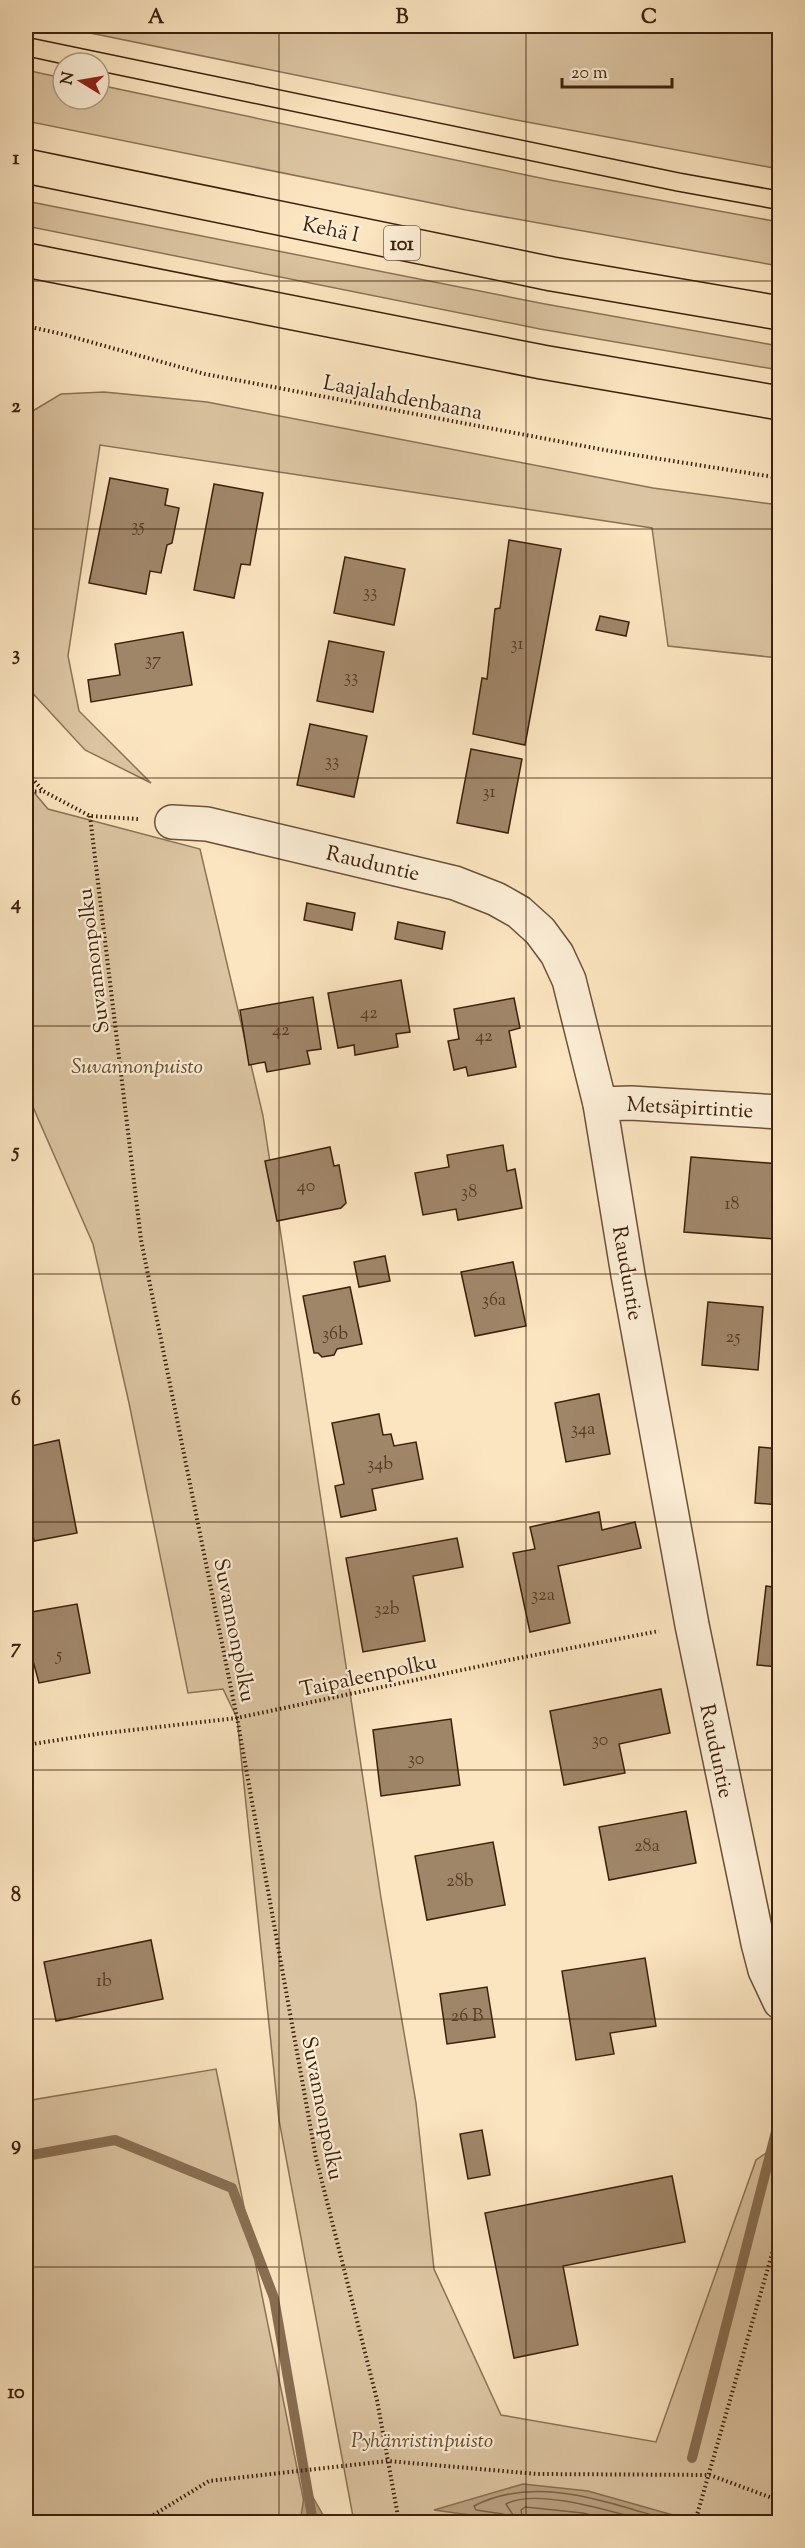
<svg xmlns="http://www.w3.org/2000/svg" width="805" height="2548" viewBox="0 0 805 2548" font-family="'Sorts Mill Goudy',serif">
<rect width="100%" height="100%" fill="#fbe5c0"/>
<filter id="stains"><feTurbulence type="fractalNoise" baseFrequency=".00333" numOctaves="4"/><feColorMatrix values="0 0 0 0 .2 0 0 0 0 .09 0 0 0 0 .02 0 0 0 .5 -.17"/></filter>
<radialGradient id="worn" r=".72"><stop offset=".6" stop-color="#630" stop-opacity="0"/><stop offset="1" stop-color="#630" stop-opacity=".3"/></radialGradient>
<g fill="#dbc4a1" stroke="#8c7256" stroke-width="1.5">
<path d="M56,26H779V169L511,119Z"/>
<path d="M26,70L63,78V99H99V85L550,180L779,222V266L466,210L26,121Z"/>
<path d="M26,201L545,304L779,346V370L540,329L26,226Z"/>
<path d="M104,392L207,402L653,488L779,505V658L668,646L652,528L100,445L68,656L79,711L151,783L85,750L26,686V415L61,394Z"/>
<path d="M26,783L48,809L200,849L263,1116L381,1898L416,2103L434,2269L501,2415L656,2442L756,2160L779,2144L780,2410L776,2436L780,2437L779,2522H354L279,2120L237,1718L223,1689L188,1693L129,1403L93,1244L26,1091Z"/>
<path d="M216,2069L308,2522H26V2101Z"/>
</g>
<g fill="#baa282" stroke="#886e52" stroke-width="1.5">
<path d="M523,2484L588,2491L680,2517L661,2522H520L434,2510Z"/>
<path d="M306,2485L327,2522H300Z"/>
</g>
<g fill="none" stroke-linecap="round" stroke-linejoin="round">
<g stroke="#7c6146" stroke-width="1.5">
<path d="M507,2522L503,2514L476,2510L474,2506C533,2475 603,2501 662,2518L664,2522"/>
<path d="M514,2522L513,2515L506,2504C537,2487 616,2513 650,2522"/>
<path d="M523,2522L521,2510L525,2507L583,2513L617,2522"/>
</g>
<g stroke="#886e52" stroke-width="10">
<path d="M26,2156L115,2140L232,2188L274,2298L313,2522"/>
<path d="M692,2458L780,2116"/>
</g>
</g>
<g fill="#a08669" stroke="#3d200b" stroke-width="1.5">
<path d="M110,478L168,489L165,505L179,508L172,543L167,545L161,573L150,571L146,594L89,583Z"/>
<path d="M214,484L263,493L250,565L241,564L234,598L194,590Z"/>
<path d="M509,540L561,549L525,745L473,734L482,678L487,679L495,609L500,608Z"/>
<path d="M345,557L405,569L394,625L334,613Z"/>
<path d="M600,616L629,622L626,636L596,630Z"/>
<path d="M183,632L192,685L91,702L88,680L120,675L115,644Z"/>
<path d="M329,641L384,652L373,712L317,701Z"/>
<path d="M310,724L367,736L354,797L297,785Z"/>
<path d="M471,749L522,759L508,833L457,823Z"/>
<path d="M307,903L355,913L352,930L304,920Z"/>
<path d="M398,922L445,932L442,949L395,939Z"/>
<path d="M401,980L410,1032L396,1034L398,1047L355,1055L354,1045L338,1048L328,993Z"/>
<path d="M313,997L321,1049L307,1051L310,1064L267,1072L265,1062L249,1065L240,1010Z"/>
<path d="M514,998L520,1028L509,1031L516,1067L468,1076L466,1067L454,1070L448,1041L459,1039L454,1009Z"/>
<path d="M503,1145L507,1171L515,1169L522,1208L458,1220L456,1209L423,1215L415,1173L449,1167L447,1155Z"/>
<path d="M330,1147L334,1166L339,1165L346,1203L341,1208L277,1221L265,1161Z"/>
<path d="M691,1157L780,1164L774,1239L684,1232Z"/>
<path d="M385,1256L390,1281L359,1287L354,1262Z"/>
<path d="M513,1262L526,1326L475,1336L461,1272Z"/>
<path d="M350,1287L362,1344L337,1349L334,1355L322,1357L318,1353H314L303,1296Z"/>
<path d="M708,1302L763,1307L758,1370L702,1365Z"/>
<path d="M599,1394L610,1454L566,1462L555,1403Z"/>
<path d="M379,1414L383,1435L391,1434L394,1446L416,1442L423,1479L372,1489L376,1510L341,1517L335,1486L344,1484L332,1423Z"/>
<path d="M59,1440L77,1533L34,1541L26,1495V1447Z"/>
<path d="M759,1447L780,1449V1505L755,1503Z"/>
<path d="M599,1512L602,1530L635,1522L641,1548L558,1566L570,1623L530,1632L513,1553L535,1549L530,1527Z"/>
<path d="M457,1538L463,1567L413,1576L425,1641L363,1652L346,1558Z"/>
<path d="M766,1586L780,1588V1667L757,1665Z"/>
<path d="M77,1604L90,1673L39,1683L26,1635V1613Z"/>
<path d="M661,1689L670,1733L619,1744L625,1773L564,1785L550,1711Z"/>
<path d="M451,1719L460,1785L381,1796L373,1730Z"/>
<path d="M686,1811L696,1863L609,1880L599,1827Z"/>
<path d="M493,1842L505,1905L427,1920L415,1856Z"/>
<path d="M151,1940L163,1999L56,2021L44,1962Z"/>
<path d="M645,1958L656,2026L610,2033L614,2054L576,2060L562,1971Z"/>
<path d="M487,1987L495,2037L447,2044L440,1994Z"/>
<path d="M482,2130L490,2175L468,2179L460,2134Z"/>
<path d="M672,2176L685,2242L563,2266L578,2345L514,2358L485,2213Z"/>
</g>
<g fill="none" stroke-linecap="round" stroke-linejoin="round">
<defs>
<g id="street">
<path d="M172,822L207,824L455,883L496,899L519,912L540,931L557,954L569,980L600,1104L628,1275L692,1625L758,1943L765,1970L780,2002"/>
<path d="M600,1104L631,1103L780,1112"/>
</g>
<g id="highway">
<path d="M26,166L552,274L780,313"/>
<path d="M26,260L542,362L780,403"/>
</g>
</defs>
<use href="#street" stroke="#6c5138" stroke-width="36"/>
<use href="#highway" stroke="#3d200b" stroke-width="36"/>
<g stroke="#3d200b" stroke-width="4" stroke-dasharray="1.5 3" stroke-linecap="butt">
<path d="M26,326L62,334L205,374L610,451L780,478"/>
<path d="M26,771L43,791L90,816L138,819"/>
<path d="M26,792L43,791"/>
<path d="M90,816L141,1240L237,1718L316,2158L377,2400L399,2522"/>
<path d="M26,1745L97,1734L237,1718L509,1660L659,1631"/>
<path d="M142,2522L209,2481L388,2461L537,2474L710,2475L780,2501"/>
<path d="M695,2522L780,2226"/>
</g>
<use href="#street" stroke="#fceed6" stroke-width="33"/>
<use href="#highway" stroke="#fbe5c0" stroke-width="33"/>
<g stroke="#3d200b" stroke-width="1.5">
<path d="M26,37L680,173L780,191"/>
<path d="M26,56L63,64"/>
<path d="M99,71L676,191L780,210"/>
</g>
</g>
<path fill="none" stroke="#3d200b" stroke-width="1.5" stroke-opacity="0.55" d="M279,26V2522M526,26V2522M26,281H780M26,529H780M26,778H780M26,1026H780M26,1274H780M26,1522H780M26,1770H780M26,2019H780M26,2267H780"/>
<g text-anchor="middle" stroke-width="4.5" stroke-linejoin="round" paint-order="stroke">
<g font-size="18" fill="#563a22">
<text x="138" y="531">35</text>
<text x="370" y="597">33</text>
<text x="517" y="649">31</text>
<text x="153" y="665">37</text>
<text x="351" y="682">33</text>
<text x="332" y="766">33</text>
<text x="489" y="797">31</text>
<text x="369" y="1018">42</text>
<text x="281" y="1035">42</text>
<text x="484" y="1041">42</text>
<text x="306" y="1191">40</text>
<text x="469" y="1197">38</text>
<text x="732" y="1209">18</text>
<text x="494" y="1305">36a</text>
<text x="335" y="1339">36b</text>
<text x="733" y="1342">25</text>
<text x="583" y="1434">34a</text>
<text x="380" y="1469">34b</text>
<text x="543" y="1600">32a</text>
<text x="387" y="1614">32b</text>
<text x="59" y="1660">5</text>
<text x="600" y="1745">30</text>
<text x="416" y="1764">30</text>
<text x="647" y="1851">28a</text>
<text x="460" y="1886">28b</text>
<text x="104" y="1986">1b</text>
<text x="467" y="2021">26 B</text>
</g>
<rect fill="#fceed6" stroke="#765e48" stroke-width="1.5" x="384" y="226" width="36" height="34" rx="4.5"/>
<g font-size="20" font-weight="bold" fill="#3d200b">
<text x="402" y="250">101</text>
</g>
<g font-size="21" fill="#3d200b" stroke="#fceed6">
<text transform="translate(331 229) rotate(12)" y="7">Kehä I</text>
<text transform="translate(403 397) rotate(11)" y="7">Laajalahdenbaana</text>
<text transform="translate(373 863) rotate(13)" y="7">Rauduntie</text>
<text transform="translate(93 961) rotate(-97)" y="7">Suvannonpolku</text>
<text transform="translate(690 1107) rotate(3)" y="7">Metsäpirtintie</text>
<text transform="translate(628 1273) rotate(80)" y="7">Rauduntie</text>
<text transform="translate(235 1630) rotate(79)" y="7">Suvannonpolku</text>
<text transform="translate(368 1675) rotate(-12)" y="7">Taipaleenpolku</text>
<text transform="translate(717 1751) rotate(78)" y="7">Rauduntie</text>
<text transform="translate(323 2108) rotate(79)" y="7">Suvannonpolku</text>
</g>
<g font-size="21" font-style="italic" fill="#644930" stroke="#fceed6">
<text x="137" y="1073">Suvannonpuisto</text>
<text x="422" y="2447">Pyhänristinpuisto</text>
</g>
</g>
<rect width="805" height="2548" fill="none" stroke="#fbe5c0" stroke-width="66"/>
<g transform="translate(81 81) rotate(281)"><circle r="28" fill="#fceed6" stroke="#b09c85" stroke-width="1.5"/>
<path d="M0-4.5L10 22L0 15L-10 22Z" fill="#8f2418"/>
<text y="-9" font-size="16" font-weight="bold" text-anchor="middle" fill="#3d200b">N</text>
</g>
<path d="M562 78v9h110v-9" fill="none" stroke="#3d200b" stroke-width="3"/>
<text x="571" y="78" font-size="18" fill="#3d200b" stroke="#fceed6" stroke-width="4.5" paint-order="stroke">20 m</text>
<rect x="33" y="33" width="739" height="2482" fill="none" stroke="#3d200b" stroke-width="2"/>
<g font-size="20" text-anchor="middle" font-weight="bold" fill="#3d200b">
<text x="156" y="23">A</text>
<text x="402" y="23">B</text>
<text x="649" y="23">C</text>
<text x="16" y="164">1</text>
<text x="16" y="412">2</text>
<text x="16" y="660">3</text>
<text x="16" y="909">4</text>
<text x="16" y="1157">5</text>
<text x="16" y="1405">6</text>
<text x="16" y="1653">7</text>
<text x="16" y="1901">8</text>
<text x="16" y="2150">9</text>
<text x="16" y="2398">10</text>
</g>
<rect width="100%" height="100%" filter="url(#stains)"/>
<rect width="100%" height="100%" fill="url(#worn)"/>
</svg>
